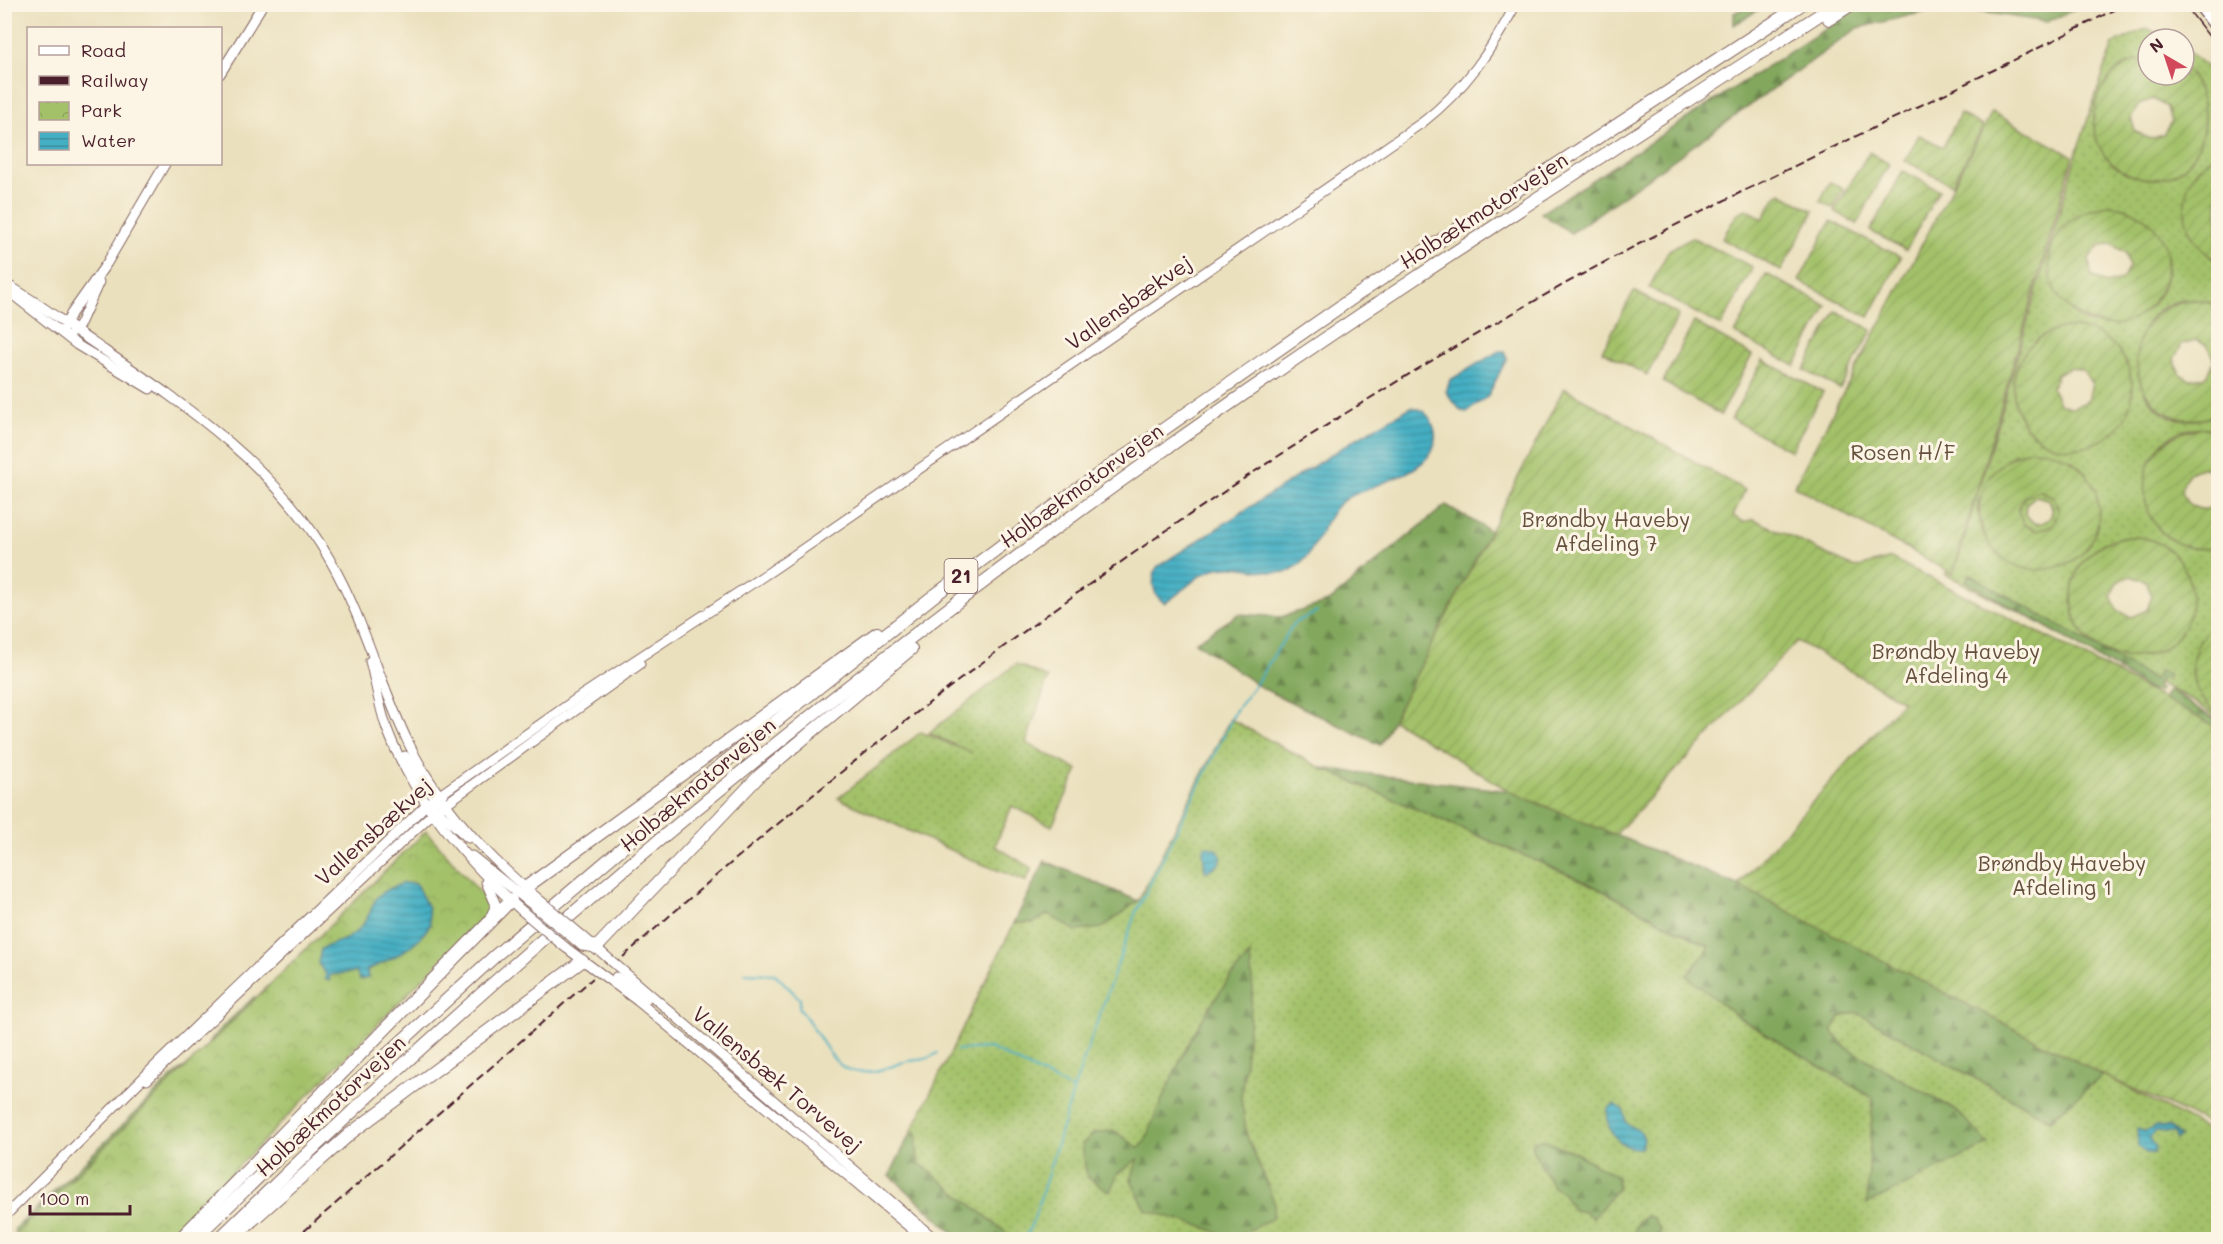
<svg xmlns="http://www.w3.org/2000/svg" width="2223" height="1244" viewBox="0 0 2223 1244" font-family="Mali,sans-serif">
<defs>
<pattern id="grass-dots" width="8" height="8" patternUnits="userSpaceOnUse" patternTransform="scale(1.5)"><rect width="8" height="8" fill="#a3c169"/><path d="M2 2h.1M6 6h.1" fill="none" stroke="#8ea55b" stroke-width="1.8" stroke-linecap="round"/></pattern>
<pattern id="forest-firs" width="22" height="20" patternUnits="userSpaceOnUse" patternTransform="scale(1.5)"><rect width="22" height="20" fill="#82a75d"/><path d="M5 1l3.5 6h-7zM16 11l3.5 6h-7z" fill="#6c874d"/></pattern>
<pattern id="park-crowns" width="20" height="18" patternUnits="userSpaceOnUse" patternTransform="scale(1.5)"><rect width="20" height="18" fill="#a3c169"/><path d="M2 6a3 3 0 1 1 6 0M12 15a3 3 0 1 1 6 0" fill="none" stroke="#8ea55b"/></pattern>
<pattern id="garden-furrows" width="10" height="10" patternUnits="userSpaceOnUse" patternTransform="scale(1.5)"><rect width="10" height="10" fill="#a3c169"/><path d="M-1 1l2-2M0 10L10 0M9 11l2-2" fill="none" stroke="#8ea55b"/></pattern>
<pattern id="water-rules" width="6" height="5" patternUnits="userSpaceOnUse" patternTransform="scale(1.5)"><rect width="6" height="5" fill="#44afc3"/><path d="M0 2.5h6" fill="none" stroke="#3b8e9f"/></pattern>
</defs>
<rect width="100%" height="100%" fill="#fcf5e5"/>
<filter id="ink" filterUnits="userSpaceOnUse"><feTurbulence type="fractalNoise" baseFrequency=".0167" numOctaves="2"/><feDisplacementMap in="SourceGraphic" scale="12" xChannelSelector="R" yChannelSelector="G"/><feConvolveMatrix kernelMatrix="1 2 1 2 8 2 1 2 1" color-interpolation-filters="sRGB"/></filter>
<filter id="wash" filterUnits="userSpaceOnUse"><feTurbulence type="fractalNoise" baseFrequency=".008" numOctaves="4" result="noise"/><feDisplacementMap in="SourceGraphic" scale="24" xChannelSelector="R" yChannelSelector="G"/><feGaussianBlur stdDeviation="1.35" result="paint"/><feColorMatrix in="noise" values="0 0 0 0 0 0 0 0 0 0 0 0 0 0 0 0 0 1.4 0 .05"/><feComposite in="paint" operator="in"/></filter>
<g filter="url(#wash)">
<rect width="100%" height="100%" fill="#eae0bd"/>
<g fill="url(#grass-dots)" stroke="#76704a" stroke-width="1.5" fill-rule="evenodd">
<path d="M2147,28L2167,39H2148V59C2081,65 2075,161 2138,177C2203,193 2223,104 2184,68V48L2218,76V153C2174,178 2174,237 2218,261V305C2110,267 2110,453 2218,415V430C2125,408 2117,564 2218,547V620C2210,626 2207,633 2202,643C2199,649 2193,657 2192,665C2190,682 2205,704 2218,714V719L2194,701L1945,574L1957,563L2078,148L2113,44ZM2111,205C2151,212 2179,246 2163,288C2150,320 2097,339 2071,311C2066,306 2063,297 2059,291C2045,265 2045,252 2065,230C2080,213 2088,207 2111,205ZM2067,328C2147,327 2155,439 2078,447C2000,455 1989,340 2067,328ZM2015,454L2073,460C2092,477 2103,498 2097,524C2083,584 1994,582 1980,523C1979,516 1977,507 1979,500C1981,495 1986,489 1989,485C1997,472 2002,462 2015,454ZM2123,537C2206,531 2216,651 2135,657C2060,662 2047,552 2123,537Z"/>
<path d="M2039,490L2054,497L2059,512L2052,526L2037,531L2023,524L2018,510L2025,496ZM2036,496L2049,500C2057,513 2049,525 2034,523L2025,514L2026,504Z"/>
<path d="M1016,664L1048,678L1026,743L1078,770L1052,826L1012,806L995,846L1032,868L1026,881L974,861L838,798L921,732L972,753L929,733Z"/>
<path d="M1230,719L1321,768L1588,883L1711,947L1687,976L1736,1016L1873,1098L1958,1112L1845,1047L1832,1031L1840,1017L1856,1012L2050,1120L2103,1075L2218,1135V1239H960L890,1175L1045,861L1138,901Z"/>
</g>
<g fill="url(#forest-firs)" stroke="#666344" stroke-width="1.5">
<path d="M2048,4L2078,8L2047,22L1962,9L1928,11L1858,28L1571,233L1541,213L1853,11L1870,4Z"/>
<path d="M1748,5H1766L1734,25V13Z"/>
<path d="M1446,505L1490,531L1380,745L1262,688L1195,642L1239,614L1281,617L1328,602Z"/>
<path d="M1969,574L2154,680L2161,670L2169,675L2166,680L2161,678L2156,686L2160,689L2158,691H2151L2067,639L1966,581Z"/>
<path d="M2169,690C2187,699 2200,712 2218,720V729L2162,700Z"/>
<path d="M1321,768L1509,791L1738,885L2103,1075L2050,1120L1856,1012L1840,1017L1832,1031L1845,1047L1958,1112L1989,1144L1867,1204L1873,1098L1736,1016L1687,976L1710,947L1588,883Z"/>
<path d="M1045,861L1138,901L1102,928L1076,931L1048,914L1034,923H1014Z"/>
<path d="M1250,955L1253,990L1241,1098L1247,1136L1275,1204L1272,1218L1233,1239L1209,1229L1146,1210L1131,1180L1138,1159L1118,1173L1110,1192L1087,1177L1082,1144L1093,1134L1113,1130L1139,1148L1144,1143C1171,1077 1201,1006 1250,955Z"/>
<path d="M254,997L256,1001L17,1237L14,1230L172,1077L200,1055L217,1032Z"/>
<path d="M916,1132L918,1162L1014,1239H960L890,1175L908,1138Z"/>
<path d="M1543,1140L1576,1153L1617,1177L1618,1188L1593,1218L1585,1212L1573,1210L1562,1192L1553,1187L1532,1149L1533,1141Z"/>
<path d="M1646,1216L1653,1218L1661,1231L1659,1239H1628L1633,1238L1638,1221Z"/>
</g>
<g fill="url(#park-crowns)" stroke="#76704a" stroke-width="1.5">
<path d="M1830,182L1843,189L1833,208L1820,201Z"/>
<path d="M426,831L493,907L167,1239L10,1240Z"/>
</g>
<g fill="url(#garden-furrows)" stroke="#76704a" stroke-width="1.5" fill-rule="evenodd">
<path d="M2148,59V75H2184V68C2223,104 2203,193 2138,177C2073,161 2082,65 2148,59ZM2153,99L2167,107L2171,122L2163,135L2149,139L2135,131L2131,118L2139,104Z"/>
<path d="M1992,112L2073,156L1953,574L1794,486Z"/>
<path d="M1960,114L1983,126L1952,185L1905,161L1919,135L1943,147Z"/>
<path d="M1869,152L1889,164L1857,224L1834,211Z"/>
<path d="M2218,153V261C2174,238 2173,176 2218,153Z"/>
<path d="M1903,171L1939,190L1906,250L1870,231Z"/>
<path d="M1781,193L1814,211L1781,271L1722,239L1737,214L1746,209L1763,219L1776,196Z"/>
<path d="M2111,205C2216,224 2154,361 2080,316C2066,308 2056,297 2052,282C2040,240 2071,208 2111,205ZM2111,244L2126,253L2129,267L2122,280L2106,284L2091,275L2089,258L2100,245Z"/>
<path d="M1831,221L1901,257L1869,317L1799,281Z"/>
<path d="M1691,237L1753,267L1721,326L1649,288L1669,250Z"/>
<path d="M1766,274L1827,306L1795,366L1735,334Z"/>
<path d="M1634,291L1679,315L1647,375L1602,351Z"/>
<path d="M2195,300L2218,305V415C2129,446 2101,307 2195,300ZM2196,340L2208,346L2214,361L2206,376L2190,380L2180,374L2174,359L2182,344Z"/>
<path d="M1836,311L1872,330L1840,389L1804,370Z"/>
<path d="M1694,322L1752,355L1721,415L1663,382Z"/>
<path d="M2059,329C2139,317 2161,429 2085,446C2011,463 1982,353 2059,329ZM2070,367L2083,370L2092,384L2088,401L2072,408L2059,403L2052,388L2057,374Z"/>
<path d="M1763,360L1823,392L1791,451L1731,419Z"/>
<path d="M1564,388L1745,490L1733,516L1744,522L1754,519L1855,568L1891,558L2063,645L2218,728V1128L2103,1075L1738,885L1903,701L1797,641L1615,835L1509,791L1393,720Z"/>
<path d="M2203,428L2218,430V475C2190,450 2166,499 2197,508C2205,511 2212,508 2218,502V547C2134,565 2113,436 2203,428Z"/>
<path d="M2029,450C2112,447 2122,554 2053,568C1974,584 1948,473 2029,450ZM2039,490L2054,497L2059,512L2052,526L2037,531L2023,524L2018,510L2025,496Z"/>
<path d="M2123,537C2206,531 2216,648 2138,656C2061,664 2046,553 2123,537ZM2131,576L2146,582L2152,596L2147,610L2131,617L2117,610L2111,596L2117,582Z"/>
<path d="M2218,620V714C2183,690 2185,645 2218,620Z"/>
</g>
<g fill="url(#water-rules)" stroke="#476777" stroke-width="1.5">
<path d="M1499,351H1504L1507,358L1488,396L1467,412L1461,411L1446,392L1450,380Z"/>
<path d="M1411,407C1421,409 1427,412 1432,422C1454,475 1363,482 1339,504C1321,522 1316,557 1291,570C1274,579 1236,561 1214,569C1196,575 1182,593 1165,603C1152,596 1151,580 1157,567L1357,438Z"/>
<path d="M1206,846L1217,849L1222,858L1218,865L1205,872L1203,850Z"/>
<path d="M404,883L416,884L428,908L430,925C415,948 392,959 367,970L368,978L360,980L356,972L330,975L329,981L325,979L326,974L318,963L321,949C334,942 348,941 359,929C381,905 362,897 404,883Z"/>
<path d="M1614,1104L1624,1111L1626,1123L1641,1132L1644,1139L1641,1148C1619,1150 1605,1130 1608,1109Z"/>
<path d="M2156,1126L2169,1127L2180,1137L2176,1140L2173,1133L2156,1131L2150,1138L2155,1146L2154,1153H2146L2138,1147L2137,1129L2145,1132Z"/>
</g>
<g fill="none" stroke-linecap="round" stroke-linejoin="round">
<g stroke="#44afc3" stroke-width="2">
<path d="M744,973L775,974L800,999L799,1008C835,1052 832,1091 901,1063C914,1058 925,1063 937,1053"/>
<path d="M957,1050L990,1048L1073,1090"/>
<path d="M1024,1240L1034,1219L1076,1082L1135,914L1236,710L1257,682L1294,623L1317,612"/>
</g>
</g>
</g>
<g filter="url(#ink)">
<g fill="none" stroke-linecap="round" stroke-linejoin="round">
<defs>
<g id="secondary">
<path d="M220,74L263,4"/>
<path d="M4,283C37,301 65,324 95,344C183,404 276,465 330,560C363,617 379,681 407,740C436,802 483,853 536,897"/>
<path d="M4,288L77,345L150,389"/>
<path d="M65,327L71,314L107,263L165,164"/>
<path d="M72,332L79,326L99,282"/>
<path d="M370,661C376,683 379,707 387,729C414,800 465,859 521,910"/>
<path d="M405,756L436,800"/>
<path d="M434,807L468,838"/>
<path d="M472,856L529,902"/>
<path d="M486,882L496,905L490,918"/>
<path d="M580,934L936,1240"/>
<path d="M574,939L582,946L596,948"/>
<path d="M565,947L639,1002L925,1240"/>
<path d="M616,977L646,999"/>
<path d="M147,1080L433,813L640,664"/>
<path d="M4,1217L153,1068L427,804L582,695L771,571L1423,122C1465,89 1491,51 1516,4"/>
</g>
<path id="primary" d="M2198,4L2218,30"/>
<g id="highway">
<path d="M2210,4L2218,13"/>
<path d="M1829,19L1852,4"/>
<path d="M525,888L877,633"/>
<path d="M596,948L760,775L911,649"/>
<path d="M179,1240L511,900"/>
<path d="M193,1240L355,1084L496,955L701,781L931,598L1079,488L1357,295L1802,4"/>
<path d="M218,1240C511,953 828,689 1161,452C1381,296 1610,152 1836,4"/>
<path d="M230,1240L351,1133L582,961"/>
</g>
</defs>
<use href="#secondary" stroke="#82635e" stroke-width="11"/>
<use href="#primary" stroke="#82635e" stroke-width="13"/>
<use href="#highway" stroke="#82635e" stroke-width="14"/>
<use href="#secondary" stroke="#fff" stroke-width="9"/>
<use href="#primary" stroke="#fff" stroke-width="10"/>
<use href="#highway" stroke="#fff" stroke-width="12"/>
<path stroke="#4a1f2b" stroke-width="1.5" d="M2184,4L2218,48"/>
<g stroke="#4a1f2b" stroke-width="2" stroke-dasharray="9 4.5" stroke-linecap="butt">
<path d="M623,957C911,700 1225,473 1563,285C1746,183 1939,101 2125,4"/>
<path d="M294,1240L593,978"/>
</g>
<defs>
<g id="secondary-bridge">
<path d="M536,897L580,934"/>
<path d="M529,902L574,939"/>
<path d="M521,910L565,947"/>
</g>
</defs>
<use href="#secondary-bridge" stroke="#82635e" stroke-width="11" stroke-linecap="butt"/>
<use href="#secondary-bridge" stroke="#fff" stroke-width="9"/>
</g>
</g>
<g text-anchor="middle" stroke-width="6" stroke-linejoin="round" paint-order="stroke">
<rect fill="#fcf5e5" stroke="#7f5f63" stroke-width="1.5" x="944.5" y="559" width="33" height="34" rx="4.5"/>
<g font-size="20" font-weight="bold" fill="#4a1f2b">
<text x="961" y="583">21</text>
</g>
<g font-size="21" fill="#4a1f2b" stroke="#fcf5e5">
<text transform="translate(1484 211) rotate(-33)" y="7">Holbækmotorvejen</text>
<text transform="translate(1129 303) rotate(-35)" y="7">Vallensbækvej</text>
<text transform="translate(1082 486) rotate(-36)" y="7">Holbækmotorvejen</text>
<text transform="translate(698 785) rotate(-40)" y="7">Holbækmotorvejen</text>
<text transform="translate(374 832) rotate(-42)" y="7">Vallensbækvej</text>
<text transform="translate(777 1080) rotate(40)" y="7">Vallensbæk Torvevej</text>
<text transform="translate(331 1106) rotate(-43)" y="7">Holbækmotorvejen</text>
</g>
<g font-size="21" fill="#65503e" stroke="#fcf5e5">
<text x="1903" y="460">Rosen H/F</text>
<text x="1606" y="527">Brøndby Haveby<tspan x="1606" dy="24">Afdeling 7</tspan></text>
<text x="1956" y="659">Brøndby Haveby<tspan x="1956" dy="24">Afdeling 4</tspan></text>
<text x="2062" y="871">Brøndby Haveby<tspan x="2062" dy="24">Afdeling 1</tspan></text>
</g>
</g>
<rect width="2223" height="1244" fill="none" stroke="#fcf5e5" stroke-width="24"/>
<rect x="27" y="27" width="195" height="138" fill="#fcf5e5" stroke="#b59f9b" stroke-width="1.5"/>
<rect x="39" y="46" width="30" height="9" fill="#ffffff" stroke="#b59f9b" stroke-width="1.5"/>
<text x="81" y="57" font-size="18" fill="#4a1f2b">Road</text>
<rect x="39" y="76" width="30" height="9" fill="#4a1f2b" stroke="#b59f9b" stroke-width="1.5"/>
<text x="81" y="87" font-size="18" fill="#4a1f2b">Railway</text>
<rect x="39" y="102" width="30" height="18" fill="url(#park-crowns)" stroke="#b59f9b" stroke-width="1.5"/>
<text x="81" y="117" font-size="18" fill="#4a1f2b">Park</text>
<rect x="39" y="132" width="30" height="18" fill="url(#water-rules)" stroke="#b59f9b" stroke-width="1.5"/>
<text x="81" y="147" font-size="18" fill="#4a1f2b">Water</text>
<g transform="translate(2166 57) rotate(321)"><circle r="28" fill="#fcf5e5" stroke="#b59f9b" stroke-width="1.5"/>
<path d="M0-4.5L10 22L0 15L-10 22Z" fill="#d1495b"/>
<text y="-9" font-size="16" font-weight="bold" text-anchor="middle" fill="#4a1f2b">N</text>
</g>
<path d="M30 1205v9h100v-9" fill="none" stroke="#4a1f2b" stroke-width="3"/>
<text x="39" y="1205" font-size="18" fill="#4a1f2b" stroke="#fcf5e5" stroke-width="4.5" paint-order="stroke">100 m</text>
</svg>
